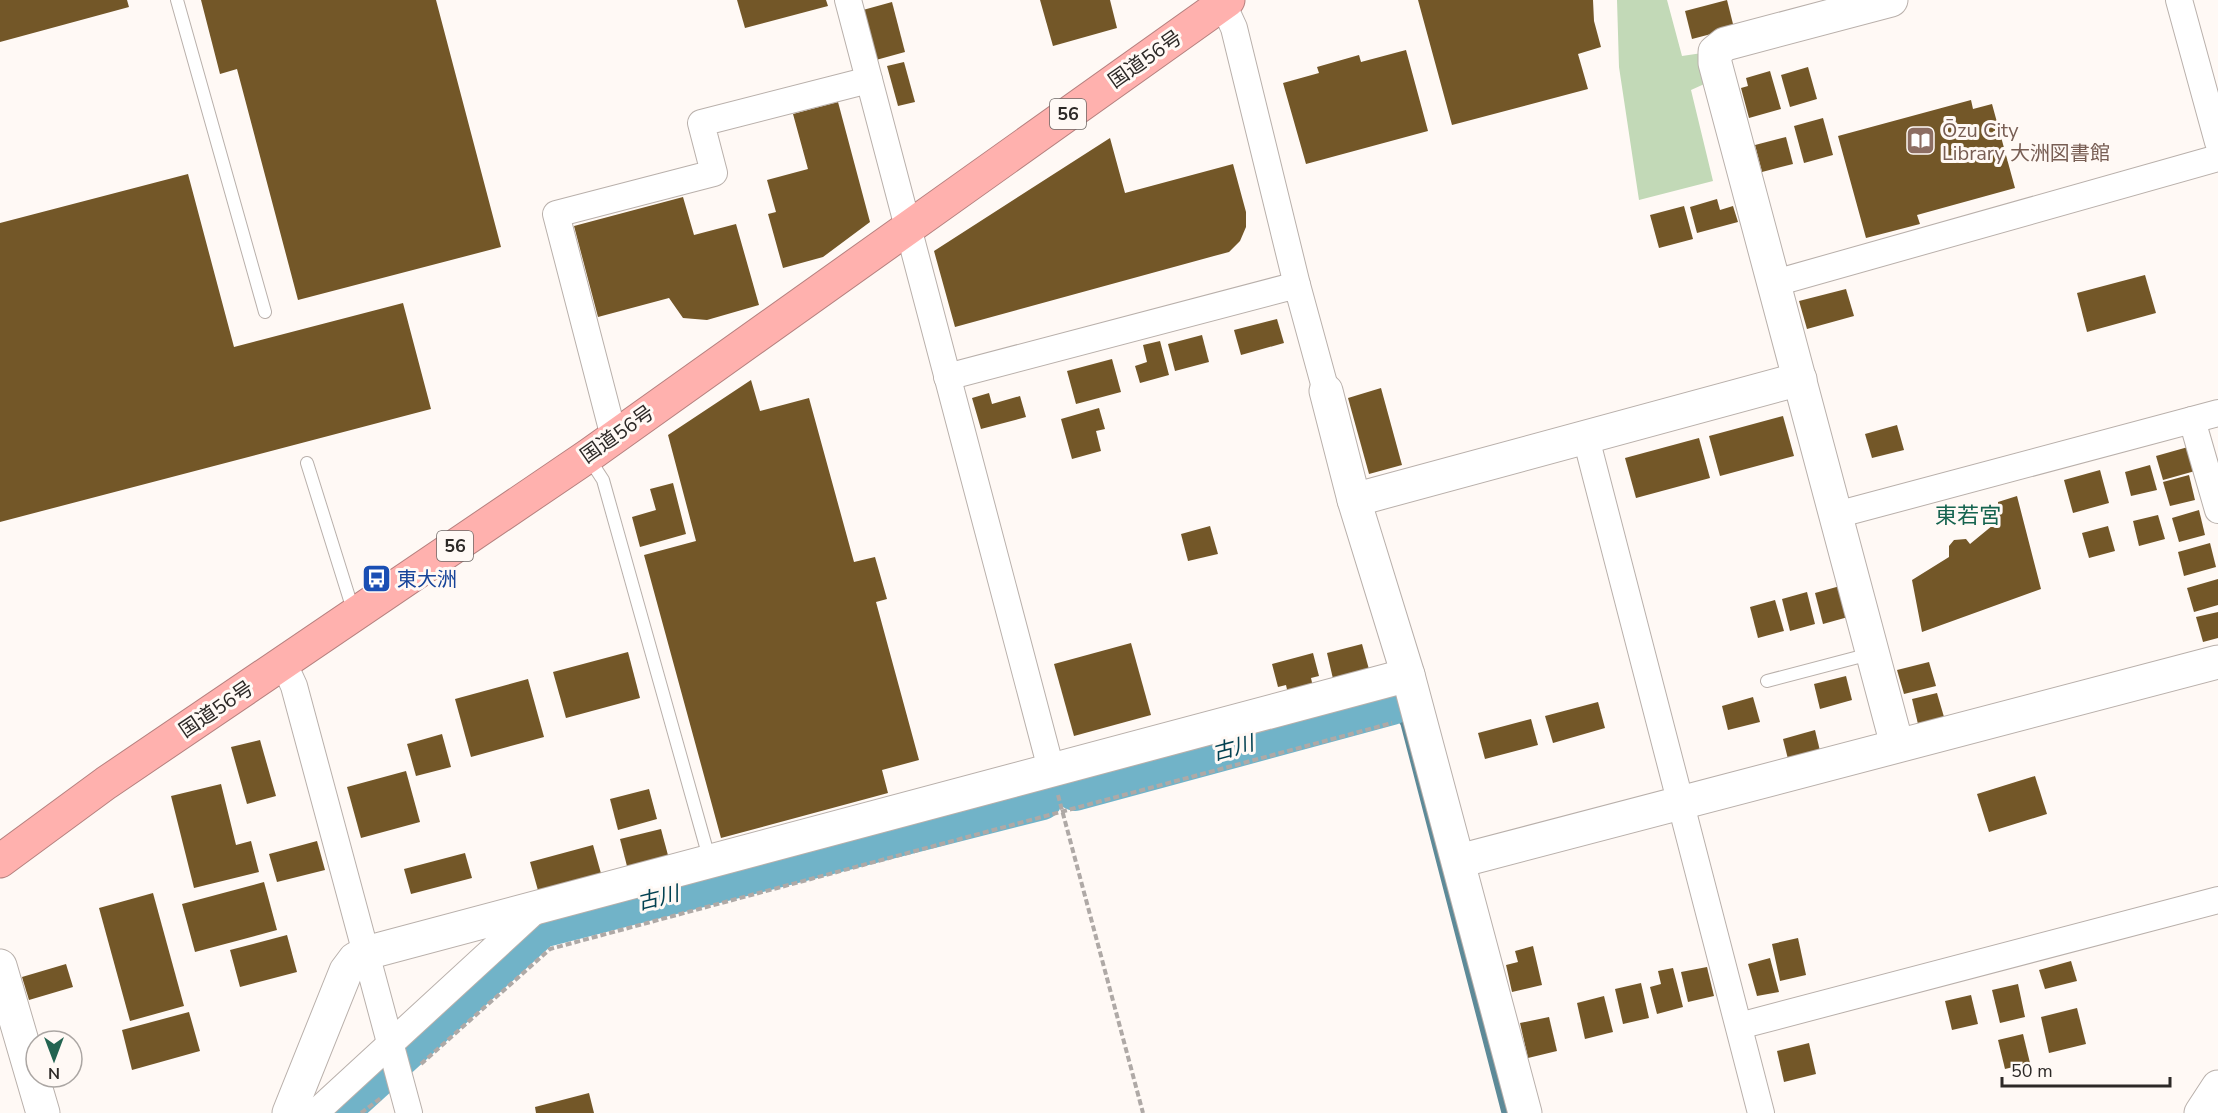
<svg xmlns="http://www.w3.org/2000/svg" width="2218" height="1113" viewBox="0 0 2218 1113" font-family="'Nunito Sans','Noto Sans JP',sans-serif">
<rect width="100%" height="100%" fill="#fff9f5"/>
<path fill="#c2d9b7" d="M1617,0H1667L1682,56L1709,52L1711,81L1691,90L1713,181L1639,200L1619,67Z"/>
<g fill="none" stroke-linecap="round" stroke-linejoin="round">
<path stroke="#5d8a98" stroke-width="7" d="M1392,705L1404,724L1505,1113"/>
<g stroke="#71b3c8" stroke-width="40">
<path d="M1075,791L1392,705"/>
<path d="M338,1113L541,928L1042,800"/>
</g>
</g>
<g fill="#735728">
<path d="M0,0H127L129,7L0,42Z"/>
<path d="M201,0H436L501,247L298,300L237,69L220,74Z"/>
<path d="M737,0H826L828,6L745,28Z"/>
<path d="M1040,0H1110L1117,28L1053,46Z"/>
<path d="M1418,0H1593L1594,21L1601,47L1578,54L1588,89L1452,125Z"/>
<path d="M1727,0L1734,28L1692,39L1685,11Z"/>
<path d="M892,2L905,52L876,60L863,10Z"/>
<path d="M1406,50L1428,131L1306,164L1283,83L1319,73L1317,67L1359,55L1361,62Z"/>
<path d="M904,62L915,102L898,106L887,66Z"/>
<path d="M1808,67L1817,99L1790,107L1781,75Z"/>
<path d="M1770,71L1781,109L1749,118L1741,88L1748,86L1746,78Z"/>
<path d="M1971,100L1973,109L1992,104L2015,188L1917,215L1920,224L1866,238L1838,136Z"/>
<path d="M838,102L870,222L823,257L783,268L768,214L776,212L767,180L808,169L793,114Z"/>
<path d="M1823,118L1833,155L1804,163L1794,126Z"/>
<path d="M1786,137L1793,164L1762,172L1755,145Z"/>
<path d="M1110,138L1125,193L1233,164L1246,212V227L1240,241L1229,252L1214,256L955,327L934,251Z"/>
<path d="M188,174L234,347L403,303L431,409L0,522V223Z"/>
<path d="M683,197L694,235L736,224L759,305L707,320L683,318L669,298L598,317L574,226Z"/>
<path d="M1717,199L1720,210L1733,206L1738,222L1697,233L1690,207Z"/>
<path d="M1684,206L1693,239L1659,248L1650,215Z"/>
<path d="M2145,275L2156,313L2087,332L2077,293Z"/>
<path d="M1846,289L1854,316L1807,329L1799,301Z"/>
<path d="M1277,319L1284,343L1241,355L1234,330Z"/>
<path d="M1202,335L1209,362L1175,371L1168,344Z"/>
<path d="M1160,341L1169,375L1140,383L1135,366L1147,362L1143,345Z"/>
<path d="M1112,359L1121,392L1076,404L1067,371Z"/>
<path d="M751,380L760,411L809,398L854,562L875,557L887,599L876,602L919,760L882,770L888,793L721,838L644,555L696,541L668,435Z"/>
<path d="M1381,388L1402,465L1369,474L1348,398Z"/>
<path d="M989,393L992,404L1020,396L1026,417L981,429L972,398Z"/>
<path d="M1099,408L1105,429L1096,431L1101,451L1072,459L1061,419Z"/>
<path d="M1783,416L1794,456L1720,476L1709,436Z"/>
<path d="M1897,425L1904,450L1872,458L1865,434Z"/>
<path d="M1699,438L1710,478L1636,498L1625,458Z"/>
<path d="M2188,447L2195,471L2163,480L2156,456Z"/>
<path d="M2150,465L2157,490L2131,496L2125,472Z"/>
<path d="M2100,470L2109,503L2073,513L2064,480Z"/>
<path d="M2189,475L2195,500L2170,506L2163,482Z"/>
<path d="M673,483L686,534L640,547L632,517L656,510L650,489Z"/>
<path d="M2017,496L2041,589L1922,632L1912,580L1949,557V546L1954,540L1966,539L1970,544L1998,521V502Z"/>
<path d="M2199,510L2205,535L2179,542L2172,518Z"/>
<path d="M2158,515L2165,539L2139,546L2133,521Z"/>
<path d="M1210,526L1218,554L1188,561L1181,534Z"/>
<path d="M2108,526L2115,551L2089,558L2082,533Z"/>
<path d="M2210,543L2216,567L2184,576L2178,552Z"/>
<path d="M2218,579V605L2194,612L2187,588Z"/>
<path d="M1840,586L1848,617L1823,624L1815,593Z"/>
<path d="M1807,592L1815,624L1790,631L1782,599Z"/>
<path d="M1775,600L1784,631L1758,638L1750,607Z"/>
<path d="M2218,612V638L2203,642L2196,617Z"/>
<path d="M1131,643L1151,715L1074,736L1054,664Z"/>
<path d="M1362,644L1370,673L1334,683L1327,653Z"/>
<path d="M628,652L640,698L566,718L553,672Z"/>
<path d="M1313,653L1319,676L1311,678L1313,687L1288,694L1286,685L1278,687L1272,664Z"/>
<path d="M1929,662L1936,686L1904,694L1897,670Z"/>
<path d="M1846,676L1852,700L1820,709L1814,684Z"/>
<path d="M528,679L544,737L471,757L455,699Z"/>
<path d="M1937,693L1944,717L1918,724L1912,699Z"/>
<path d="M1753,697L1760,722L1728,730L1722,706Z"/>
<path d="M1598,702L1605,728L1553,743L1545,716Z"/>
<path d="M1531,719L1538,745L1485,759L1478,733Z"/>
<path d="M1815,730L1821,755L1789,763L1783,739Z"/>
<path d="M442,734L451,767L416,776L407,744Z"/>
<path d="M260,740L276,796L247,804L231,747Z"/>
<path d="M406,771L420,822L361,838L347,787Z"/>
<path d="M2035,776L2047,814L1989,832L1977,794Z"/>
<path d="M221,784L236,845L251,841L259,872L194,888L171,796Z"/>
<path d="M649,789L657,819L618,830L610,799Z"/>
<path d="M661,829L669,859L628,870L620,839Z"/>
<path d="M317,841L325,870L277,882L269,854Z"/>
<path d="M593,845L602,877L539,894L530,862Z"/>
<path d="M465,853L472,878L411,894L404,869Z"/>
<path d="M264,882L277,930L195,952L182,904Z"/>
<path d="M153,893L184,1006L130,1021L99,908Z"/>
<path d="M287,935L297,972L240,987L230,950Z"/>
<path d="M1798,938L1806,975L1780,981L1772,944Z"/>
<path d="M1533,946L1542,985L1512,992L1506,965L1518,962L1515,951Z"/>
<path d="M1770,958L1779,992L1757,996L1748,964Z"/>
<path d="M2071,961L2077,981L2045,989L2039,970Z"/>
<path d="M66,964L73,987L29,1000L22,977Z"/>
<path d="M1707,967L1714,996L1688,1002L1681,972Z"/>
<path d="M1673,968L1683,1007L1657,1014L1650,987L1661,984L1658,971Z"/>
<path d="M1641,983L1649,1018L1623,1024L1615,989Z"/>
<path d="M2018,984L2025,1017L2000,1023L1992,990Z"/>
<path d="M1971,995L1978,1024L1952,1030L1945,1001Z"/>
<path d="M1604,996L1613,1032L1585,1039L1577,1003Z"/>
<path d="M2077,1008L2086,1044L2049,1053L2041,1017Z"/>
<path d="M189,1012L200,1051L132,1070L122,1030Z"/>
<path d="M1549,1017L1557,1051L1528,1058L1520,1023Z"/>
<path d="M2023,1034L2030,1063L2005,1069L1998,1040Z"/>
<path d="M1809,1043L1816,1074L1784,1082L1777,1051Z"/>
<path d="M589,1093L594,1113H536L535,1107Z"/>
</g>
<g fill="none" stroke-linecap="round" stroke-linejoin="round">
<defs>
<g id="lane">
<path d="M177,0L265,312"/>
<path d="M588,457L603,480L710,861"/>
<path d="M307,463L354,613"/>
<path d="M1767,681L1870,654"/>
</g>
<g id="street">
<path d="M848,0L1051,769"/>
<path d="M2179,0L2218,142"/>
<path d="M1223,4L1234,28L1297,285"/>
<path d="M1775,283L2218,158"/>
<path d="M947,377L1297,285L1326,391"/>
<path d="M2192,420L2218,510"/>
<path d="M614,437L556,214L714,173L701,123L869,80"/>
<path d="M1586,438L1761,1113"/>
<path d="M1836,515L2218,413"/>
<path d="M284,664L294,686L409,1113"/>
<path d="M1739,1026L2218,900"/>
<path d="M315,1113L538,908"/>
</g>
<g id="secondary">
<path d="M1891,0L1725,44L1715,52V63L1897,745"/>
<path d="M1326,391L1354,500L1408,675L1525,1113"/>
<path d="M1354,500L1800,379"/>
<path d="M1459,861L2218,662"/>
<path d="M0,966L43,1113"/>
<path d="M289,1113L346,971L355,959L366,953L1408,675"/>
<path d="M2201,1113L2218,1087"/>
</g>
<path id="highway" d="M0,861L106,783L588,456L1228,0"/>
</defs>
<use href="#lane" stroke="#b9b0ab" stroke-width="14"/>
<use href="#street" stroke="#b9b0ab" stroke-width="28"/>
<use href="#secondary" stroke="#b9b0ab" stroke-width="35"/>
<use href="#highway" stroke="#b6817f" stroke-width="35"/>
<g stroke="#afa9a6" stroke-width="4" stroke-dasharray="6 3" stroke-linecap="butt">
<path d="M1058,795L1143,1113"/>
<path d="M421,1064L550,949L1392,723"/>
<path d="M361,1113L381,1098"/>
</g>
<use href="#lane" stroke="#fff" stroke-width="12"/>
<use href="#street" stroke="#fff" stroke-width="26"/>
<use href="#secondary" stroke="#fff" stroke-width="33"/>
<use href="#highway" stroke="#ffb1ae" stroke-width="33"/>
</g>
<defs>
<symbol id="library-square" viewBox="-11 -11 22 22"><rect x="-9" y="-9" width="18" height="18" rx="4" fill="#8d6e63" stroke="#fff9f5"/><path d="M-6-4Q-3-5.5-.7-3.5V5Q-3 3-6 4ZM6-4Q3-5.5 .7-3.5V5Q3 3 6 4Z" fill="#fff"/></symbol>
<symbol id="bus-square" viewBox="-11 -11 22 22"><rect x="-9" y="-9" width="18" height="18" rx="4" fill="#1a4fb4" stroke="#fff9f5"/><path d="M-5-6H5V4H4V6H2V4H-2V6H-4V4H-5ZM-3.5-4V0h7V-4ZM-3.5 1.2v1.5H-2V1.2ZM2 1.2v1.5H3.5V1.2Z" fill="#fff"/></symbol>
</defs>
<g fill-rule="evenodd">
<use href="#library-square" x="1904" y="124" width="33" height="33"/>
<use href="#bus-square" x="360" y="562" width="33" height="33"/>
</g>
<g text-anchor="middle" stroke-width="6" stroke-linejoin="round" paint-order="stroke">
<g fill="#fff9f5" stroke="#6c6765" stroke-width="1.5">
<rect x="1050" y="99" width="36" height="30" rx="4.5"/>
<rect x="437" y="531" width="36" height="30" rx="4.5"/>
</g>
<g font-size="18" font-weight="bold" fill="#2d2927">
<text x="1068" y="120">56</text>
<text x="455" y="552">56</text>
</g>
<g font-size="20" fill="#2d2927" stroke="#fff9f5">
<text transform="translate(1145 59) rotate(-35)" y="7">国道56号</text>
<text transform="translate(617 434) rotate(-35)" y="7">国道56号</text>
<text transform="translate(216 709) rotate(-34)" y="7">国道56号</text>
</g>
<g font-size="20" fill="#785e54" stroke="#fff9f5" text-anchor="start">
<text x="1942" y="137">Ōzu City<tspan x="1942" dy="23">Library 大洲図書館</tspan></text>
</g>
<g font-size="20" fill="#164399" stroke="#fff9f5" text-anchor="start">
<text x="397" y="586">東大洲</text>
</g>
<g font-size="21" font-style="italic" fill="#034151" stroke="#fff9f5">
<text transform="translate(1233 748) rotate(-15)" y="7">古川</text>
<text transform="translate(658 898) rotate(-14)" y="7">古川</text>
</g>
<g font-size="22" fill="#15634f" stroke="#fff9f5">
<text x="1968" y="523">東若宮</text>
</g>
</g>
<g transform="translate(54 1059) rotate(180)"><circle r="28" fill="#fff9f5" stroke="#aba6a3" stroke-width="1.5"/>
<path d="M0-4.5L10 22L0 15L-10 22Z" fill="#236451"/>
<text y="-9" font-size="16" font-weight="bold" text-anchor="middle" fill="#2d2927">N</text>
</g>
<path d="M2002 1077v9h168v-9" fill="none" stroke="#2d2927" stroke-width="3"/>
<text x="2011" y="1077" font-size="18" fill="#2d2927" stroke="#fff9f5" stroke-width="4.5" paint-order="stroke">50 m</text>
</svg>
